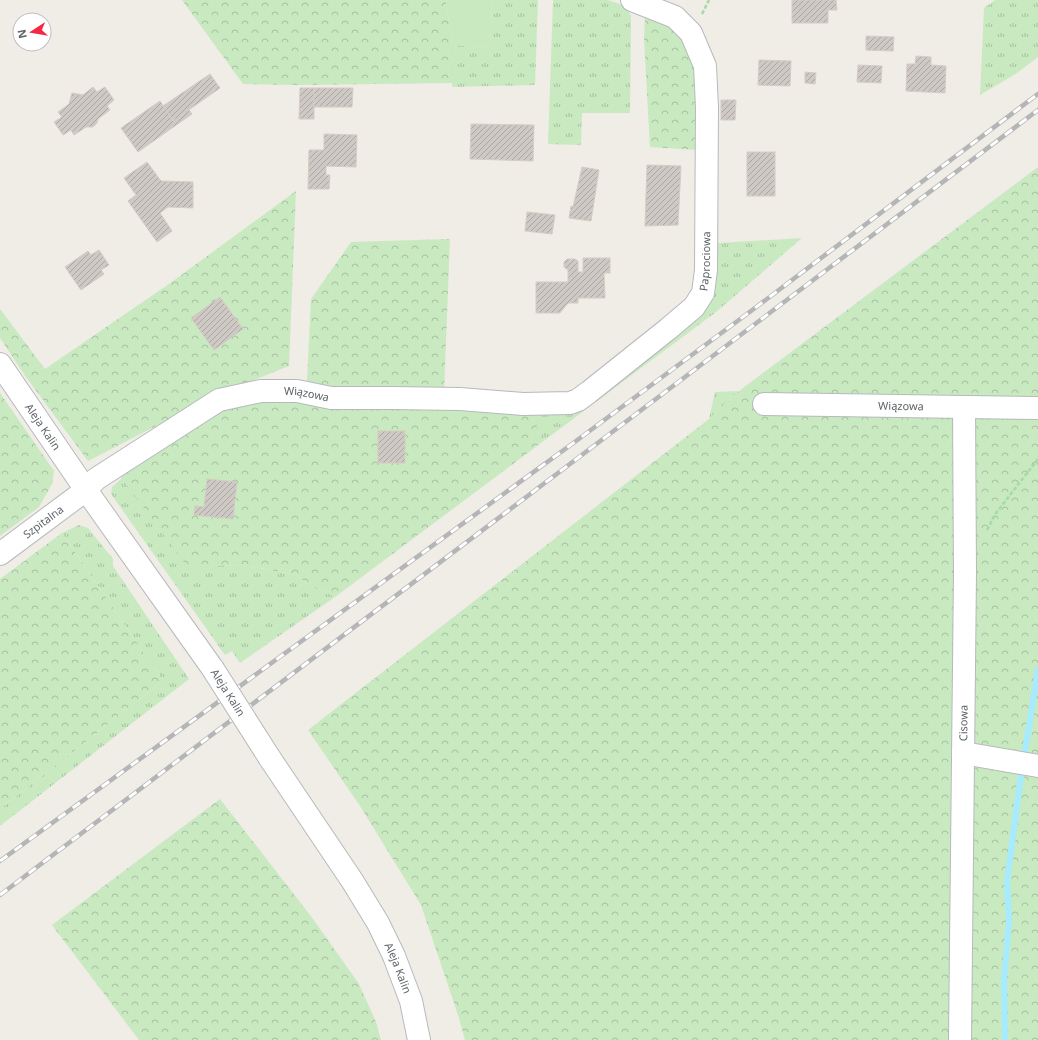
<svg xmlns="http://www.w3.org/2000/svg" width="1038" height="1040" viewBox="0 0 1038 1040" font-family="'Noto Sans',sans-serif">
<defs>
<pattern id="grass-tufts" width="24" height="20" patternUnits="userSpaceOnUse"><rect width="24" height="20" fill="#c9e9c1"/><path d="M3 7l-1-3M5 7V3M7 7l1-3M15 17l-1-3M17 17v-4M19 17l1-3" fill="none" stroke="#a6c0a1"/></pattern>
<pattern id="forest-crowns" width="20" height="18" patternUnits="userSpaceOnUse"><rect width="20" height="18" fill="#c9e9c1"/><path d="M2 6a3 3 0 1 1 6 0M12 15a3 3 0 1 1 6 0" fill="none" stroke="#a6c0a1"/></pattern>
<pattern id="building-hatch" width="6" height="6" patternUnits="userSpaceOnUse"><rect width="6" height="6" fill="#cec9c4"/><path d="M-1 1l2-2M0 6l6-6M5 7l2-2" fill="none" stroke="#aaa7a3"/></pattern>
</defs>
<rect width="100%" height="100%" fill="#f0ece6"/>
<g fill="url(#grass-tufts)">
<path d="M492,0H538L535,85L452,87V45L490,47Z"/>
<path d="M553,0H608L622,5L628,10L631,16L630,113H582L581,145L548,144Z"/>
<path d="M995,0H1038V57L1017,73L980,95L984,8Z"/>
<path d="M802,238L716,312L545,440L529,414L560,412L693,314L711,249L719,243Z"/>
<path d="M739,391L709,419L715,392Z"/>
<path d="M122,478L189,568L228,565L260,568L296,575L312,587L326,592L335,597L240,663L232,651L225,655L111,494L112,487Z"/>
<path d="M79,525L88,528L113,559V566L189,679L0,826V809L163,681L62,533Z"/>
</g>
<g fill="url(#forest-crowns)">
<path d="M182,0H446L452,45V83L298,85L243,84Z"/>
<path d="M645,15L668,21L691,51L699,86L697,150L650,147L644,39Z"/>
<path d="M1038,167V1040H465L459,1018L421,905L360,806L308,730L709,419L739,391Z"/>
<path d="M296,191L289,366L214,396L88,461L26,377L0,338V309L45,369L169,284Z"/>
<path d="M450,239L444,393L326,389L307,381L311,299L351,242Z"/>
<path d="M0,393L54,471L52,484L39,507L0,536Z"/>
<path d="M272,398L455,408L529,414L545,440L335,597L326,592L312,587L296,575L260,568L228,565L189,569L118,473L213,415L241,402Z"/>
<path d="M62,533L163,681L0,809V579Z"/>
<path d="M220,799L313,919L359,984L376,1022L381,1040H139L52,925Z"/>
</g>
<path fill="#c9e9c1" d="M446,0H492L490,47L452,45Z"/>
<g fill="none" stroke-linecap="round" stroke-linejoin="round">
<g stroke="#a7ebff" stroke-width="6">
<path d="M1025,751L1038,669"/>
<path d="M1005,1040L1004,981L1009,921L1007,881L1021,775"/>
</g>
</g>
<g fill="url(#building-hatch)" stroke="#d6ccc3">
<path d="M792,0H836L837,10H828V23H792Z"/>
<path d="M866,36L894,37L893,51L866,50Z"/>
<path d="M916,56L931,57V65L946,66L945,93L906,91L907,64H915Z"/>
<path d="M759,60L791,61L790,86L758,85Z"/>
<path d="M858,65L882,66L881,83L857,82Z"/>
<path d="M805,72L816,73L815,84L805,83Z"/>
<path d="M210,74L220,88L173,121L163,106Z"/>
<path d="M93,87L97,92L105,87L114,100L107,106L110,110L98,119L97,123L93,127H86L74,135L71,130L63,135L54,122L62,117L58,112L69,104L72,93L83,95Z"/>
<path d="M300,88H314V119H299Z"/>
<path d="M314,88H353L352,107H314Z"/>
<path d="M721,100H736L735,120H721Z"/>
<path d="M160,101L173,121L189,110L192,114L138,152L121,128Z"/>
<path d="M471,124L534,125L533,161L470,159Z"/>
<path d="M324,134L357,135L356,167L326,166V175H330L329,189H308L309,150H324Z"/>
<rect x="747" y="152" width="28" height="44"/>
<path d="M147,162L161,181L193,182V208L168,207L160,213L172,231L157,242L128,201L136,195L124,178Z"/>
<path d="M647,165L681,166L678,225L645,226Z"/>
<path d="M582,167L599,170L591,221L569,218L571,206L573,207Z"/>
<path d="M527,212L555,215L552,234L525,231Z"/>
<path d="M99,250L109,265L101,270L104,274L81,290L65,267L88,251L91,255Z"/>
<path d="M583,258H610V273H604L605,298H578V303H568L560,313H536V282H568V270L564,267V262L567,259H575L578,261V272H583Z"/>
<path d="M220,297L243,329L214,350L191,318Z"/>
<rect x="378" y="431" width="27" height="32"/>
<path d="M207,479L237,482L233,519L194,515L195,506L204,507Z"/>
</g>
<g fill="none" stroke-linecap="round" stroke-linejoin="round">
<defs>
<g id="street">
<path id="s1" d="M0,364L86,490L213,669"/>
<path id="s2" d="M764,404L1038,408"/>
<path id="s3" d="M0,554L86,490L96,479L219,400L261,391H297L331,398H392L460,399L523,404L570,403L578,400L589,392L668,329L694,307L703,293L706,270L707,107L705,66L691,33L675,17L632,0"/>
<path d="M963,753L1038,766"/>
<path id="s4" d="M269,757L353,882L378,923L394,956L411,1001L419,1040"/>
<path id="s5" d="M960,1040L965,573L964,407"/>
</g>
</defs>
<use href="#street" stroke="#b6babd" stroke-width="24"/>
<g stroke="#a3dca6" stroke-width="2.5" stroke-dasharray="4 2" stroke-linecap="butt">
<path d="M702,14L709,0"/>
<path d="M987,530L996,513L1038,459"/>
</g>
<use href="#street" stroke="#fff" stroke-width="22"/>
<defs>
<g id="rail">
<path d="M0,861L572,444L755,308L1038,94"/>
<path d="M0,895L1038,110"/>
</g>
</defs>
<use href="#rail" stroke="#b4b5b6" stroke-width="4.5"/>
<use href="#rail" stroke="#fff" stroke-width="3" stroke-dasharray="9" stroke-linecap="butt"/>
<defs>
<g id="street-bridge">
<path id="s6" d="M213,669L269,757"/>
</g>
</defs>
<use href="#street-bridge" stroke="#b6babd" stroke-width="24" stroke-linecap="butt"/>
<use href="#street-bridge" stroke="#fff" stroke-width="22"/>
</g>
<g text-anchor="middle" stroke-width="4" stroke-linejoin="round" paint-order="stroke">
<g font-size="11" fill="#5d6367" stroke="#fff">
<text dy="4" stroke="none"><textPath href="#s3" startOffset="827">Paprociowa</textPath></text>
<text dy="4" stroke="none"><textPath href="#s3" startOffset="357">Wiązowa</textPath></text>
<text dy="4" stroke="none"><textPath href="#s2" startOffset="137">Wiązowa</textPath></text>
<text dy="4" stroke="none"><textPath href="#s1" startOffset="76">Aleja Kalin</textPath></text>
<text dy="4" stroke="none"><textPath href="#s3" startOffset="54">Szpitalna</textPath></text>
<text dy="4" stroke="none"><textPath href="#s6" startOffset="28">Aleja Kalin</textPath></text>
<text dy="4" stroke="none"><textPath href="#s5" startOffset="317">Cisowa</textPath></text>
<text dy="4" stroke="none"><textPath href="#s4" startOffset="248">Aleja Kalin</textPath></text>
</g>
</g>
<g transform="translate(32 32) rotate(258)"><circle r="19" fill="#ffffff" stroke="#bec1c2"/>
<path d="M0-3L7 15L0 10L-7 15Z" fill="#f52742"/>
<text y="-6" font-size="11" font-weight="bold" text-anchor="middle" fill="#5d6367">N</text>
</g>
</svg>
